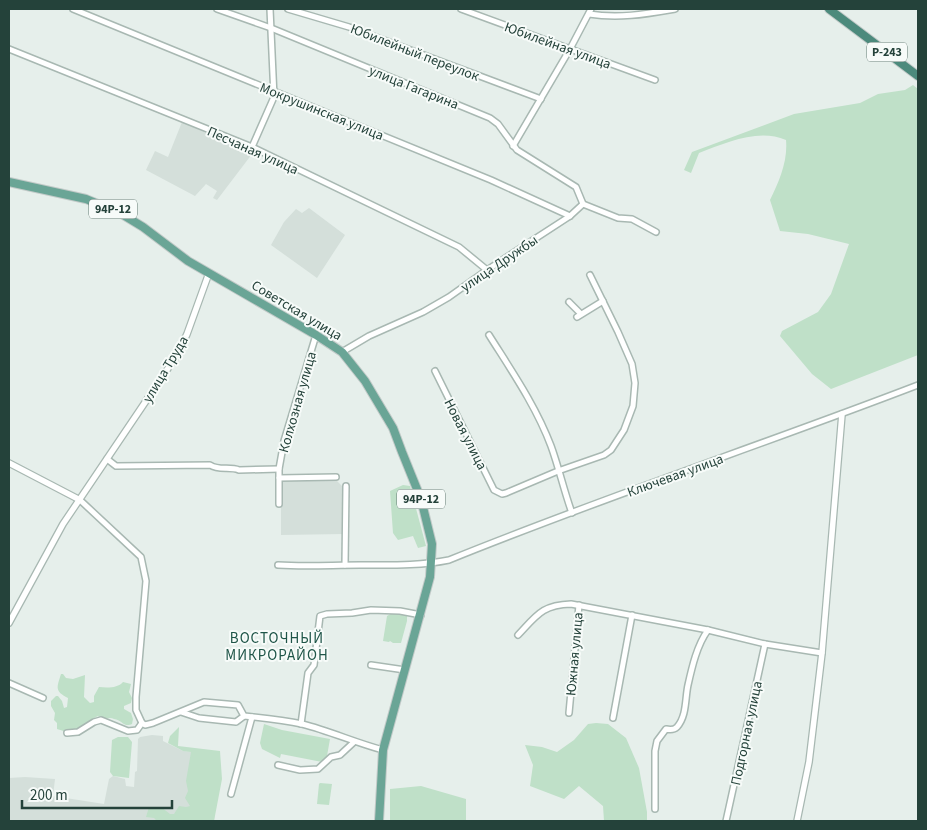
<svg xmlns="http://www.w3.org/2000/svg" width="927" height="830" viewBox="0 0 927 830" font-family="'Source Sans 3',sans-serif">
<rect width="100%" height="100%" fill="#e6efeb"/>
<g fill="#d4dfda">
<path d="M182,122L252,154L217,200L213,198L217,191L206,184L195,196L146,170L155,151L168,157Z"/>
<path d="M309,208L345,235L317,278L271,245L284,222L296,209L302,213Z"/>
<path d="M282,480H336L343,487L344,534L281,535V484Z"/>
<path d="M152,735L163,736V741L183,751L220,753L214,821H9V778L25,777L55,779L53,796L104,804L109,779L113,776L125,779L126,786L134,787L135,772L137,771L138,739L140,737Z"/>
</g>
<g fill="#bfe0c8">
<path d="M913,85L918,89V355L831,389L812,374L780,336L782,331L818,312L831,294L849,244L808,234L780,231L770,200C779,182 788,161 786,140C758,128 726,143 699,153L691,173L684,170L692,152L794,114L860,103L878,94L905,90Z"/>
<path d="M403,485L410,486L426,546L418,548L413,536L398,540L393,533L390,491Z"/>
<path d="M394,612L407,616V621L401,643H393L390,641L389,642L383,641L387,616Z"/>
<path d="M61,674H63L66,678L73,679L85,675L84,697L90,703L94,702V696L99,687C108,688 118,688 123,682L131,684L129,692L132,698L131,703L124,706V709L131,713L133,719L132,724C124,728 122,720 114,719C110,717 106,719 102,719L98,716L94,718L91,722L85,723L83,729L70,733L57,729V723L54,720L55,713L51,706V701L56,696H58L62,701L64,708L67,707L68,698C54,691 57,687 61,674Z"/>
<path d="M596,723L608,724L626,738L639,768L647,812V821H604L603,806L579,786L564,799L530,786L533,765L525,745L542,747L557,752L574,740L588,724Z"/>
<path d="M264,724L282,730L330,739L327,756L322,762L281,754L280,758L262,749L260,743Z"/>
<path d="M179,727L178,746L220,751L222,779L214,821H157L154,818L146,817L149,807H161L170,814H174L179,806L186,807L190,806L185,798L188,791L186,781L191,752L183,751L168,743L170,736Z"/>
<path d="M118,737H128L132,742L129,778L113,776L110,772L112,740Z"/>
<path d="M320,783L332,784L329,805L317,804L319,784Z"/>
<path d="M421,786L466,799V821H390V789Z"/>
</g>
<g fill="none" stroke-linecap="round" stroke-linejoin="round">
<defs>
<g id="minor">
<path d="M73,9L491,180L570,216"/>
<path d="M217,9L271,28L490,118L498,124L517,150L576,187L583,204"/>
<path d="M288,9L349,27L541,99"/>
<path d="M461,9L655,80"/>
<path d="M589,14C619,19 646,14 675,9"/>
<path d="M9,49L252,147L459,247L487,270"/>
<path d="M513,146L570,49L591,9"/>
<path d="M252,147L274,97L270,9"/>
<path d="M583,204L618,218L632,219L656,232"/>
<path d="M569,302L581,314"/>
<path d="M577,317L603,301"/>
<path d="M489,335C511,370 536,406 551,446C559,468 564,491 572,513"/>
<path d="M342,352L369,336L423,312L449,297L487,270L570,216L583,204"/>
<path d="M435,371L494,490L502,494L506,493L558,471L604,455L611,450L624,430L633,406L635,383L632,364L618,332L590,275"/>
<path d="M107,459L116,466L210,465C219,471 230,466 239,470L279,469"/>
<path d="M279,478L336,477"/>
<path d="M80,500L141,557L146,581L136,697V710L142,723"/>
<path d="M279,504V469L284,441L316,335"/>
<path d="M278,565C306,567 332,565 360,565C390,565 420,566 449,560C604,497 762,445 918,385"/>
<path d="M345,565L346,486"/>
<path d="M518,635C537,615 542,605 571,604L708,630L765,644L822,653"/>
<path d="M371,665L405,670"/>
<path d="M9,683L43,698"/>
<path d="M181,712L199,718L236,722L244,716"/>
<path d="M569,713L579,605"/>
<path d="M613,718L632,615"/>
<path d="M142,723L145,725L153,723L204,702L238,705L244,716C263,718 283,720 302,724C330,731 356,743 383,750"/>
<path d="M301,724L308,673L314,665L320,616L327,614L352,613L371,610L400,611L421,615"/>
<path d="M67,733L78,732L94,722L101,720L128,731L137,730L142,723"/>
<path d="M278,765L300,770L318,769L331,757L340,755L354,742"/>
<path d="M231,794L252,717"/>
<path d="M655,809V751L657,741L666,729C670,730 674,730 677,727C687,716 685,698 688,685C692,667 697,645 708,630"/>
<path d="M726,821L765,644"/>
</g>
<g id="tertiary">
<path d="M9,463L80,500"/>
<path d="M9,623L63,524L177,355L187,334L209,273"/>
<path d="M797,821L809,762L822,653L842,414"/>
</g>
<path id="primary" d="M9,182L86,199L120,213L143,227L188,261L316,335L342,352L365,381L393,428L402,452L421,499L432,544L430,577L383,750L379,821"/>
<path id="trunk" d="M829,9L918,76"/>
</defs>
<use href="#minor" stroke="#a8b8b2" stroke-width="8"/>
<use href="#tertiary" stroke="#a8b8b2" stroke-width="8"/>
<use href="#primary" stroke="#c2cac8" stroke-width="10"/>
<use href="#trunk" stroke="#c2cac8" stroke-width="10"/>
<use href="#minor" stroke="#fff" stroke-width="5"/>
<use href="#tertiary" stroke="#fff" stroke-width="5.5"/>
<use href="#primary" stroke="#6aa596" stroke-width="8"/>
<use href="#trunk" stroke="#4c8a7c" stroke-width="8"/>
</g>
<g text-anchor="middle" stroke-width="4" stroke-linejoin="round" paint-order="stroke">
<g fill="#f7fbf9" stroke="#637a73" stroke-width="1">
<rect x="867" y="42.5" width="40" height="19" rx="4"/>
<rect x="89" y="199.5" width="48" height="19" rx="4"/>
<rect x="397" y="489.5" width="48" height="19" rx="4"/>
</g>
<g font-size="12" font-weight="bold" fill="#24423a">
<text x="887" y="56">Р-243</text>
<text x="113" y="213">94Р-12</text>
<text x="421" y="503">94Р-12</text>
</g>
<g font-size="14" fill="#24423a" stroke="#f7fbf9">
<text transform="translate(558 45) rotate(20)" y="5">Юбилейная улица</text>
<text transform="translate(415 52) rotate(21)" y="5">Юбилейный переулок</text>
<text transform="translate(414 87) rotate(22)" y="5">улица Гагарина</text>
<text transform="translate(322 111) rotate(22)" y="5">Мокрушинская улица</text>
<text transform="translate(253 150) rotate(24)" y="5">Песчаная улица</text>
<text transform="translate(499 263) rotate(-34)" y="5">улица Дружбы</text>
<text transform="translate(297 310) rotate(31)" y="5">Советская улица</text>
<text transform="translate(165 369) rotate(-59)" y="5">улица Труда</text>
<text transform="translate(297 402) rotate(-74)" y="5">Колхозная улица</text>
<text transform="translate(466 434) rotate(63)" y="5">Новая улица</text>
<text transform="translate(675 475) rotate(-20)" y="5">Ключевая улица</text>
<text transform="translate(574 654) rotate(-85)" y="5">Южная улица</text>
<text transform="translate(746 733) rotate(-78)" y="5">Подгорная улица</text>
</g>
<g font-size="15" letter-spacing="1" fill="#1f5548" stroke="#f7fbf9">
<text x="277" y="643">ВОСТОЧНЫЙ<tspan x="277" dy="17">МИКРОРАЙОН</tspan></text>
</g>
</g>
<rect width="927" height="830" fill="none" stroke="#24423a" stroke-width="20"/>
<path d="M22 800v8h150v-8" fill="none" stroke="#24423a" stroke-width="2.5"/>
<text x="30" y="800" font-size="15" fill="#24423a" stroke="#f7fbf9" stroke-width="4" paint-order="stroke">200 m</text>
</svg>
